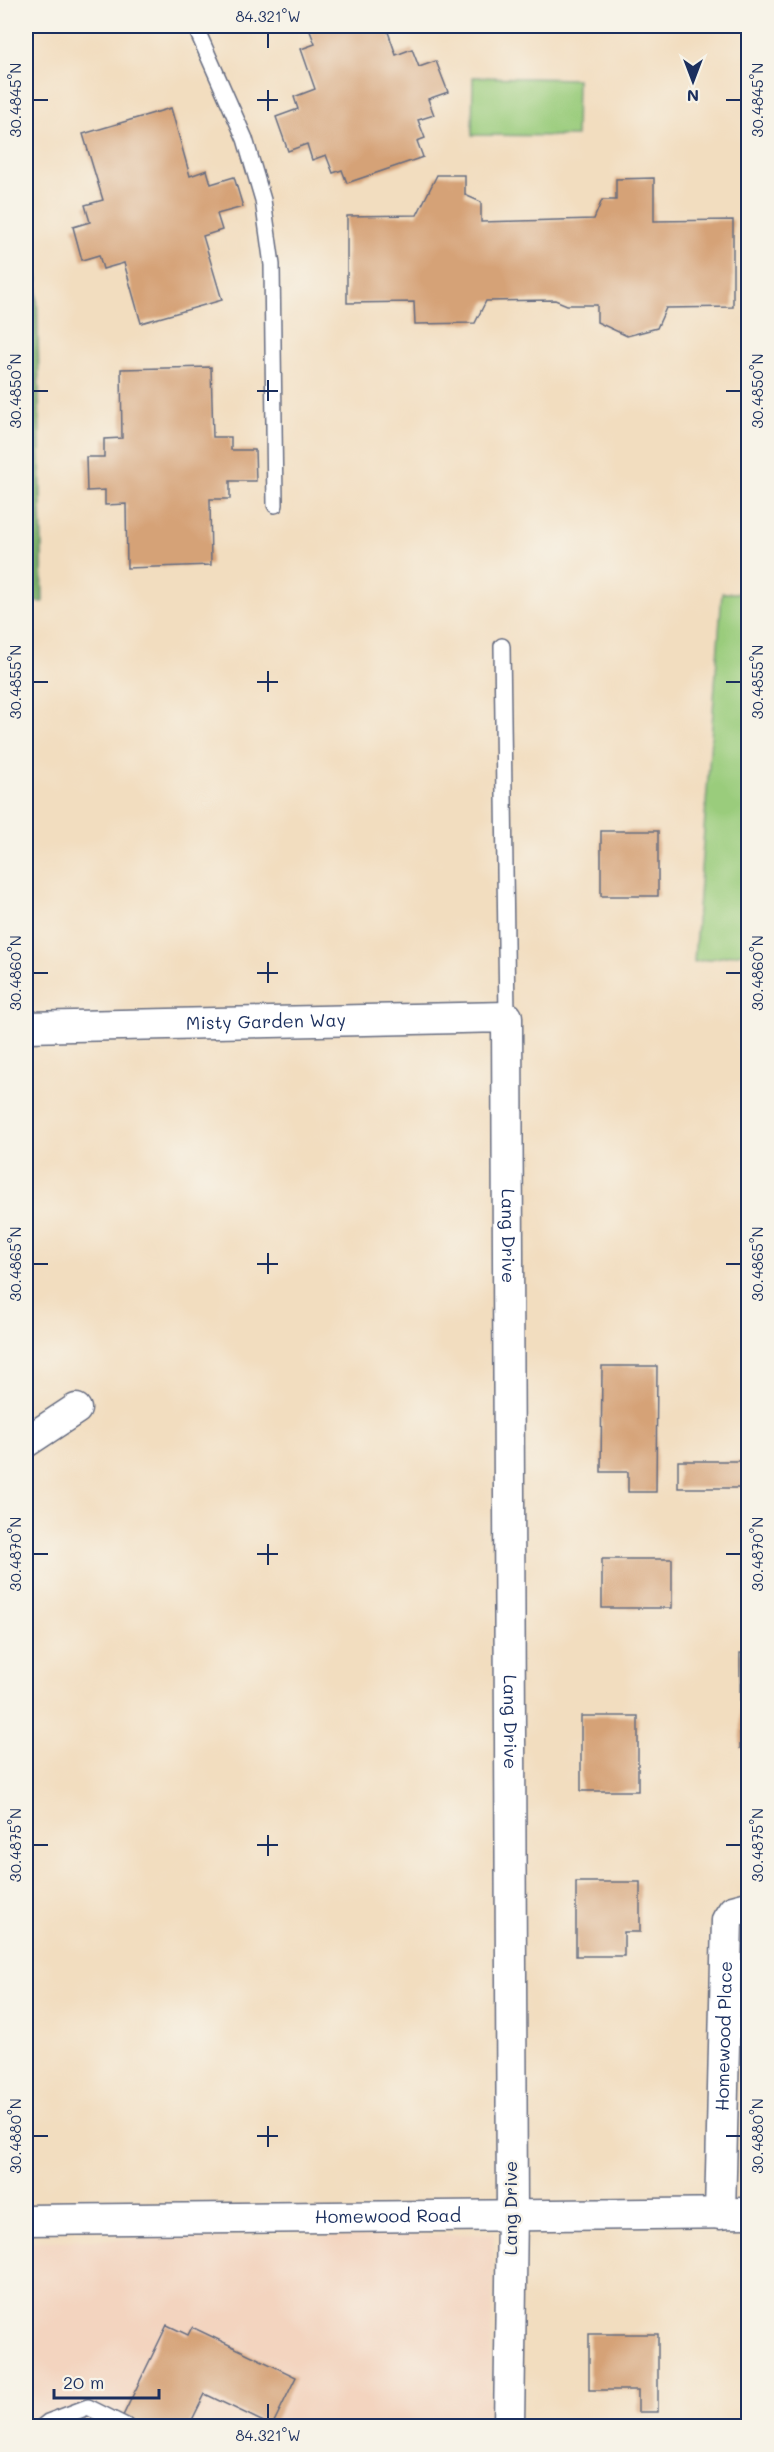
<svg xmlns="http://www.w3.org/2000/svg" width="774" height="2452" viewBox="0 0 774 2452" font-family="Mali,sans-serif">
<rect width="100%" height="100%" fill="#f7f3e8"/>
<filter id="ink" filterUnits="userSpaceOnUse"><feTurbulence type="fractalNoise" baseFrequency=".0167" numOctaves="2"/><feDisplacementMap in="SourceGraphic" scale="12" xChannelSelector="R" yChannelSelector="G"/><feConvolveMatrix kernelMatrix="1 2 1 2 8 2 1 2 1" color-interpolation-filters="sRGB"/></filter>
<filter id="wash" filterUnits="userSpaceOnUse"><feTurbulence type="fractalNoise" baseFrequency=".008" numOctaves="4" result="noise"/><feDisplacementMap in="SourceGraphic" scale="24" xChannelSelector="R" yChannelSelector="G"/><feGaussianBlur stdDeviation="1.35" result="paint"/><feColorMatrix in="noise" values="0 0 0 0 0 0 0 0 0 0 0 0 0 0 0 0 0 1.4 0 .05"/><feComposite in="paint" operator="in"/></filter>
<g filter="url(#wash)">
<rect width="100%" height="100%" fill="#f2ddbf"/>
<path fill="#f3d4bf" d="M494,2234L489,2426H26V2241Z"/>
<g fill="#9acc7c" stroke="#5a7e6d" stroke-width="1.5">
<path d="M473,77L577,79L576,136L472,135Z"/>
<path d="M722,593H748V952L694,962Z"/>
</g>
<path fill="#7bb06c" stroke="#4b7065" stroke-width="1.5" d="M26,250L37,278L43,602H26Z"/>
<g id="blocks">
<g fill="#d5a277">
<path d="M308,26H386L396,55L412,49L419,67L436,61L448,92L428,99L434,115L418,120L425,138L417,141L423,157L347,183L342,170L333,173L326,155L312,160L307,144L288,151L276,117L298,109L294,97L315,89L301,49L315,44Z"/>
<path d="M171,108L190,176L207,170L211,184L234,177L243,207L217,214L222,230L203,236L222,300L141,323L124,263L103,269L99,255L82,260L73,227L90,222L85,205L103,200L83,134Z"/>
<path d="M437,175H465V195L481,202V222L594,219L602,200H616V179L654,178V221L733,220V307L666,308L657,328L627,336L597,322V305H567L555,300L486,301L475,323L415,324L414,302L347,303V216L417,215Z"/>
<path d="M211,367L213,437H231V450H255L256,481H230V499H210L211,565L127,568L126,504L105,505V490L87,491L86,457H104V439L122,438L121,369Z"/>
<rect x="601" y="831" width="57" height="65"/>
<path d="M602,1366H657L656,1492H628V1472H601Z"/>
<rect x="678" y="1461" width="70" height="27"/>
<rect x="602" y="1559" width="70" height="49"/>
<rect x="740" y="1653" width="8" height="95"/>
<rect x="581" y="1716" width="57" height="75"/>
<rect x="746" y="1774" width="2" height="97"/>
<path d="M576,1882H640V1932H624V1956H576Z"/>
<path d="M167,2325L188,2335L192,2327L296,2377L272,2426L205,2394L189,2426H134L121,2420Z"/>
<path d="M589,2334H658V2412H638V2390H589Z"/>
</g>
</g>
</g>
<g filter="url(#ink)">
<use href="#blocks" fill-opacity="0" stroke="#666c80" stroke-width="1.5"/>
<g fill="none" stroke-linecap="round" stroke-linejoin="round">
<defs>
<g id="lane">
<path d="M195,26L245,139L263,200L272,265L275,505"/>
<path d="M502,646L507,1017"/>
<path d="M43,2426L48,2422L88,2407L126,2426"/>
</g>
<g id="street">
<path id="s1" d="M26,1027L507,1017L512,2214L509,2426"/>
<path d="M26,1442L76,1409"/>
<path id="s2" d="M720,2214L727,1920L733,1911L748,1907"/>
<path id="s3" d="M26,2220L748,2213"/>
</g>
</defs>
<use href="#lane" stroke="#666c80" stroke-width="18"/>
<use href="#street" stroke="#666c80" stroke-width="33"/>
<use href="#lane" stroke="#fff" stroke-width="15"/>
<use href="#street" stroke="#fff" stroke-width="30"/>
</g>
</g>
<path fill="none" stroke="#1b2f5e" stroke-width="2" d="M268,33V48M268,90V111M33,100H48M257,100H278M726,100H741M268,380V401M33,391H48M257,391H278M726,391H741M268,671V692M33,682H48M257,682H278M726,682H741M268,962V983M33,973H48M257,973H278M726,973H741M268,1253V1274M33,1264H48M257,1264H278M726,1264H741M268,1544V1565M33,1554H48M257,1554H278M726,1554H741M268,1835V1856M33,1845H48M257,1845H278M726,1845H741M268,2126V2147M33,2136H48M257,2136H278M726,2136H741M268,2404V2419"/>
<g text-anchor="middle" stroke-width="5" stroke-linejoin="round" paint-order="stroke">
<g font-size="18" fill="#1b2f5e" stroke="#f7f3e8">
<text dy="6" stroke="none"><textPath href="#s1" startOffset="240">Misty Garden Way</textPath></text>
<text dy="6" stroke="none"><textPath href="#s1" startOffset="700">Lang Drive</textPath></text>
<text dy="6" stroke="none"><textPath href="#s1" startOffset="1186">Lang Drive</textPath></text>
<text dy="6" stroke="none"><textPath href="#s2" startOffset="178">Homewood Place</textPath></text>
<text transform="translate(511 2208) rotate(-90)" y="6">Lang Drive</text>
<text dy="6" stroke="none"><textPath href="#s3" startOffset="362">Homewood Road</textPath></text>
</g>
</g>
<rect width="774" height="2452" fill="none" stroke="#f7f3e8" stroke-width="66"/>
<g transform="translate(693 81) rotate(180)" stroke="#f7f3e8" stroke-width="4.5" paint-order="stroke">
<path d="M0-4.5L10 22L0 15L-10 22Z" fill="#1b2f5e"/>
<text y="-9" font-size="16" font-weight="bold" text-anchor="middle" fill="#1b2f5e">N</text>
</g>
<path d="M54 2389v9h105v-9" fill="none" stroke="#1b2f5e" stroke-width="3"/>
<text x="63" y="2389" font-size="18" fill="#1b2f5e" stroke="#f7f3e8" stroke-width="4.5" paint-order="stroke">20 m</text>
<rect x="33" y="33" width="708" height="2386" fill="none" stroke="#1b2f5e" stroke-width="2"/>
<g font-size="15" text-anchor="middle" fill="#1b2f5e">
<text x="268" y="22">84.321°W</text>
<text transform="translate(758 100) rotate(-90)" y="5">30.4845°N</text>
<text transform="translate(16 100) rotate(-90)" y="5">30.4845°N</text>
<text transform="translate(758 391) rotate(-90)" y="5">30.4850°N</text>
<text transform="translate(16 391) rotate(-90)" y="5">30.4850°N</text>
<text transform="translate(758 682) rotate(-90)" y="5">30.4855°N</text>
<text transform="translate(16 682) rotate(-90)" y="5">30.4855°N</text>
<text transform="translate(16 973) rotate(-90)" y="5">30.4860°N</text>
<text transform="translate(758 973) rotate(-90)" y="5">30.4860°N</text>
<text transform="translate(16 1264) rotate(-90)" y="5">30.4865°N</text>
<text transform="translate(758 1264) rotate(-90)" y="5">30.4865°N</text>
<text transform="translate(758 1554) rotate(-90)" y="5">30.4870°N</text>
<text transform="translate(16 1554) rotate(-90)" y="5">30.4870°N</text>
<text transform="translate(758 1845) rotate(-90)" y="5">30.4875°N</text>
<text transform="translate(16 1845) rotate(-90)" y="5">30.4875°N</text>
<text transform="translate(16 2136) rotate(-90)" y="5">30.4880°N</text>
<text transform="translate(758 2136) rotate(-90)" y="5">30.4880°N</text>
<text x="268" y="2441">84.321°W</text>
</g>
</svg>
